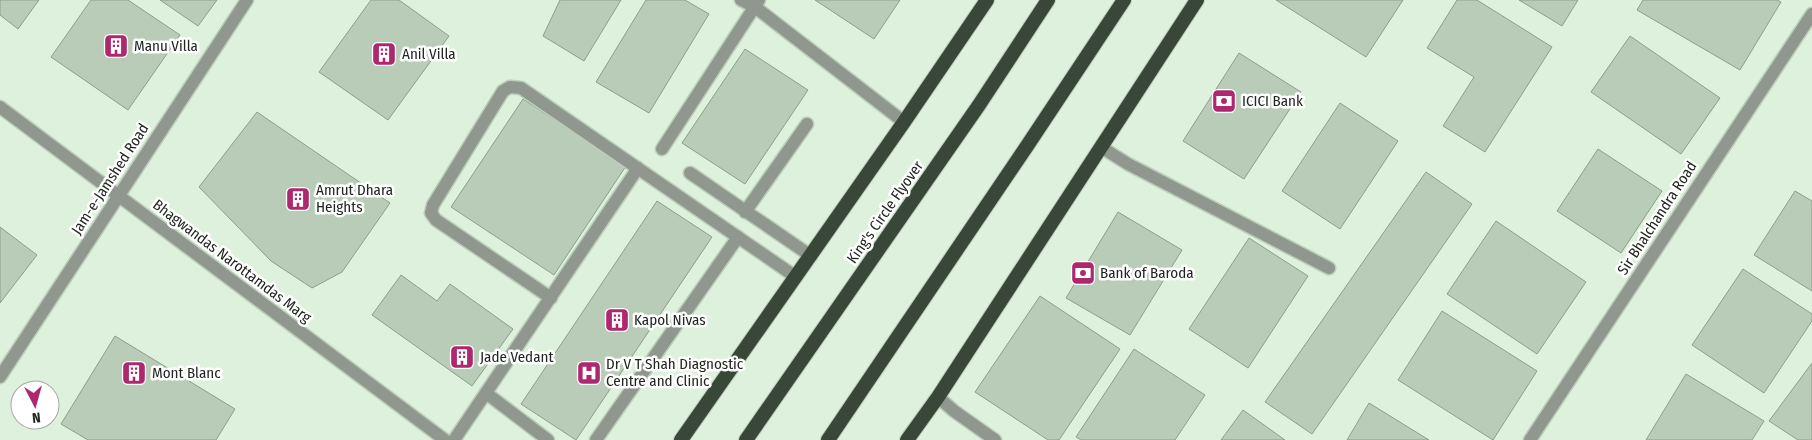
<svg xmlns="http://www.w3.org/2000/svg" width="1812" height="440" viewBox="0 0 1812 440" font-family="'Fira Sans Condensed',sans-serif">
<rect width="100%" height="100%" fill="#def1dc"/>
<g fill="#b9ccb7" stroke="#8d9f8b">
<path d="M0,0H39L18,29L0,15Z"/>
<path d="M91,0H128L180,35L128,110L51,57Z"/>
<path d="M160,0H217L198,26Z"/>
<path d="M371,0H399L449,36L388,120L319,72Z"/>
<path d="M560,0H621L584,61L543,36Z"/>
<path d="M646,0H685L709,14L649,113L596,82Z"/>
<path d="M815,0H900L874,39Z"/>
<path d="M1276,0H1403L1366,57Z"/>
<path d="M1457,0H1477L1552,47L1485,152L1443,126L1474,77L1427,48Z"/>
<path d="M1519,0H1578L1562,26Z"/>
<path d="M1643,0H1777L1781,2L1740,70L1637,10Z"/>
<path d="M1630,36L1720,98L1681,154L1591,92Z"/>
<path d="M745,49L808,90L745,184L682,143Z"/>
<path d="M1239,53L1301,92L1244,179L1183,141Z"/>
<path d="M523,99L626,166L554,275L451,207Z"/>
<path d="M1340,103L1398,141L1340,229L1282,191Z"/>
<path d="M257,112L390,203L342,272L312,288L271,261L199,187Z"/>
<path d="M1598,149L1662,191L1621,253L1557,211Z"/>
<path d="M1426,172L1472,204L1312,434L1265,402Z"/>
<path d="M1795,191L1812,201V291L1754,255Z"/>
<path d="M657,201L712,237L576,440L521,404Z"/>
<path d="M1118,212L1182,250L1130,335L1066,298Z"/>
<path d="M1496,221L1586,282L1537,354L1447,294Z"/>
<path d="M0,227L37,255L0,303Z"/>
<path d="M1249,238L1308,276L1248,368L1189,329Z"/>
<path d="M1743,269L1812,314V321L1764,393L1692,345Z"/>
<path d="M401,275L437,301L450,284L513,329L472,386L372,315Z"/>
<path d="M1040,296L1120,349L1059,440H1048L975,392Z"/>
<path d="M1442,311L1537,371L1493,440L1398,380Z"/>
<path d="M115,336L235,409L216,440H88L61,424Z"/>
<path d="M1134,349L1205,395L1175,440H1081L1076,437Z"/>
<path d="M1812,363V440H1798L1769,421Z"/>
<path d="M1686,374L1764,421L1752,440H1646Z"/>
<path d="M1369,403L1429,440H1347Z"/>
<path d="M1243,410L1285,440H1221Z"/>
</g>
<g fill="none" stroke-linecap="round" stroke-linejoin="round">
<defs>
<path id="service" d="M938,397L954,411L995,440"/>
<g id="minor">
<path d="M741,0L755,7L904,122"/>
<path d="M0,107L445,440"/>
<path d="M1101,147L1128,164L1329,268"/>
<path d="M662,149L759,0"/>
<path d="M690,173L811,256"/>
<path d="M745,212L807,124"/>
<path d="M551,298L436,220L431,213L433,205L503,91L510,87L521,88L796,277"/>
<path d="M0,377L247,0"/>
<path d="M486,393L548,440"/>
<path d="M454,440L638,168"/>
<path d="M596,440L738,237"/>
<path d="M1530,440L1812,14"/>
</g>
<g id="trunk">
<path d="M681,440L904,122L987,0"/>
<path d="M746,440L979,105L1048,0"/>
<path d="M828,440L1027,146L1124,0"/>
<path d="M907,440L938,397L1197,0"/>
</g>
</defs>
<use href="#service" stroke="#bccdba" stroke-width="15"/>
<use href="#minor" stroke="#bccdba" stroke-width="15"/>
<use href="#trunk" stroke="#bccdba" stroke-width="16"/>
<use href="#service" stroke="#8f978e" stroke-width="12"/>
<use href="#minor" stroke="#8f978e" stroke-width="12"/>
<use href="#trunk" stroke="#384738" stroke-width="14"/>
</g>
<defs>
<symbol id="building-square" viewBox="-11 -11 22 22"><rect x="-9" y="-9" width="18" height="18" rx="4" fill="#ad286f" stroke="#fff"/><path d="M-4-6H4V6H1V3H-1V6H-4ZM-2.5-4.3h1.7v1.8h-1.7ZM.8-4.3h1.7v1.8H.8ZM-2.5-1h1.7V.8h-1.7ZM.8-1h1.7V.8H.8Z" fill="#fff"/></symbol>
<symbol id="bank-square" viewBox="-11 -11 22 22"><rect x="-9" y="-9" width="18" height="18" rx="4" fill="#ad286f" stroke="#fff"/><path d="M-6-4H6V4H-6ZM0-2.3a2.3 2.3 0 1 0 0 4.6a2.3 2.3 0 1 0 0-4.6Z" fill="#fff"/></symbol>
<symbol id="hospital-square" viewBox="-11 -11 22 22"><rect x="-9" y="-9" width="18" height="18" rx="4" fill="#ad286f" stroke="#fff"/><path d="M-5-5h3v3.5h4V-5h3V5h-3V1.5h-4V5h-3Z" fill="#fff"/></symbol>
</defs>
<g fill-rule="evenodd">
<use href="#building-square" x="102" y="32" width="28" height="28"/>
<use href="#building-square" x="370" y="40" width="28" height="28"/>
<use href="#bank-square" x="1210" y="87" width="28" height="28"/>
<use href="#building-square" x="284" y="185" width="28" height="28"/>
<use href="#bank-square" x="1069" y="259" width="28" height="28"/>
<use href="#building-square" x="603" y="306" width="28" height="28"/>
<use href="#building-square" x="448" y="343" width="28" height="28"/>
<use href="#building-square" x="120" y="359" width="28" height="28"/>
<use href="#hospital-square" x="575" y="359" width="28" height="28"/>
</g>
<g text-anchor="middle" stroke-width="5" stroke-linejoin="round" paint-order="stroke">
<g font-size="15" fill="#20271f" stroke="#fff" text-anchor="start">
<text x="134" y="51">Manu Villa</text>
<text x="402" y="59">Anil Villa</text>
<text x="1242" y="106">ICICI Bank</text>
<text x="316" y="195">Amrut Dhara<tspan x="316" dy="17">Heights</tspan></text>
<text x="1100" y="278">Bank of Baroda</text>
<text x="634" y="325">Kapol Nivas</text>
<text x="480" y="362">Jade Vedant</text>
<text x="606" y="369">Dr V T Shah Diagnostic<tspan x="606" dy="17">Centre and Clinic</tspan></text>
<text x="152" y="378">Mont Blanc</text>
</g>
<g font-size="15" fill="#20271f" stroke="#fff">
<text transform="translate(110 179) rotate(-57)" y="5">Jam-e-Jamshed Road</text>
<text transform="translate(885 212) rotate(-55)" y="5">King's Circle Flyover</text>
<text transform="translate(1657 218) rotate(-57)" y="5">Sir Bhalchandra Road</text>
<text transform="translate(232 261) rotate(37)" y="5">Bhagwandas Narottamdas Marg</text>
</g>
</g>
<g transform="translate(35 405) rotate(174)"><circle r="24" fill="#ffffff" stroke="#a6a9a5"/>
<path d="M0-4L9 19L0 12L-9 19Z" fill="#ad286f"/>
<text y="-8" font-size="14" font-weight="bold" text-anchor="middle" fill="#20271f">N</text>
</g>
</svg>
